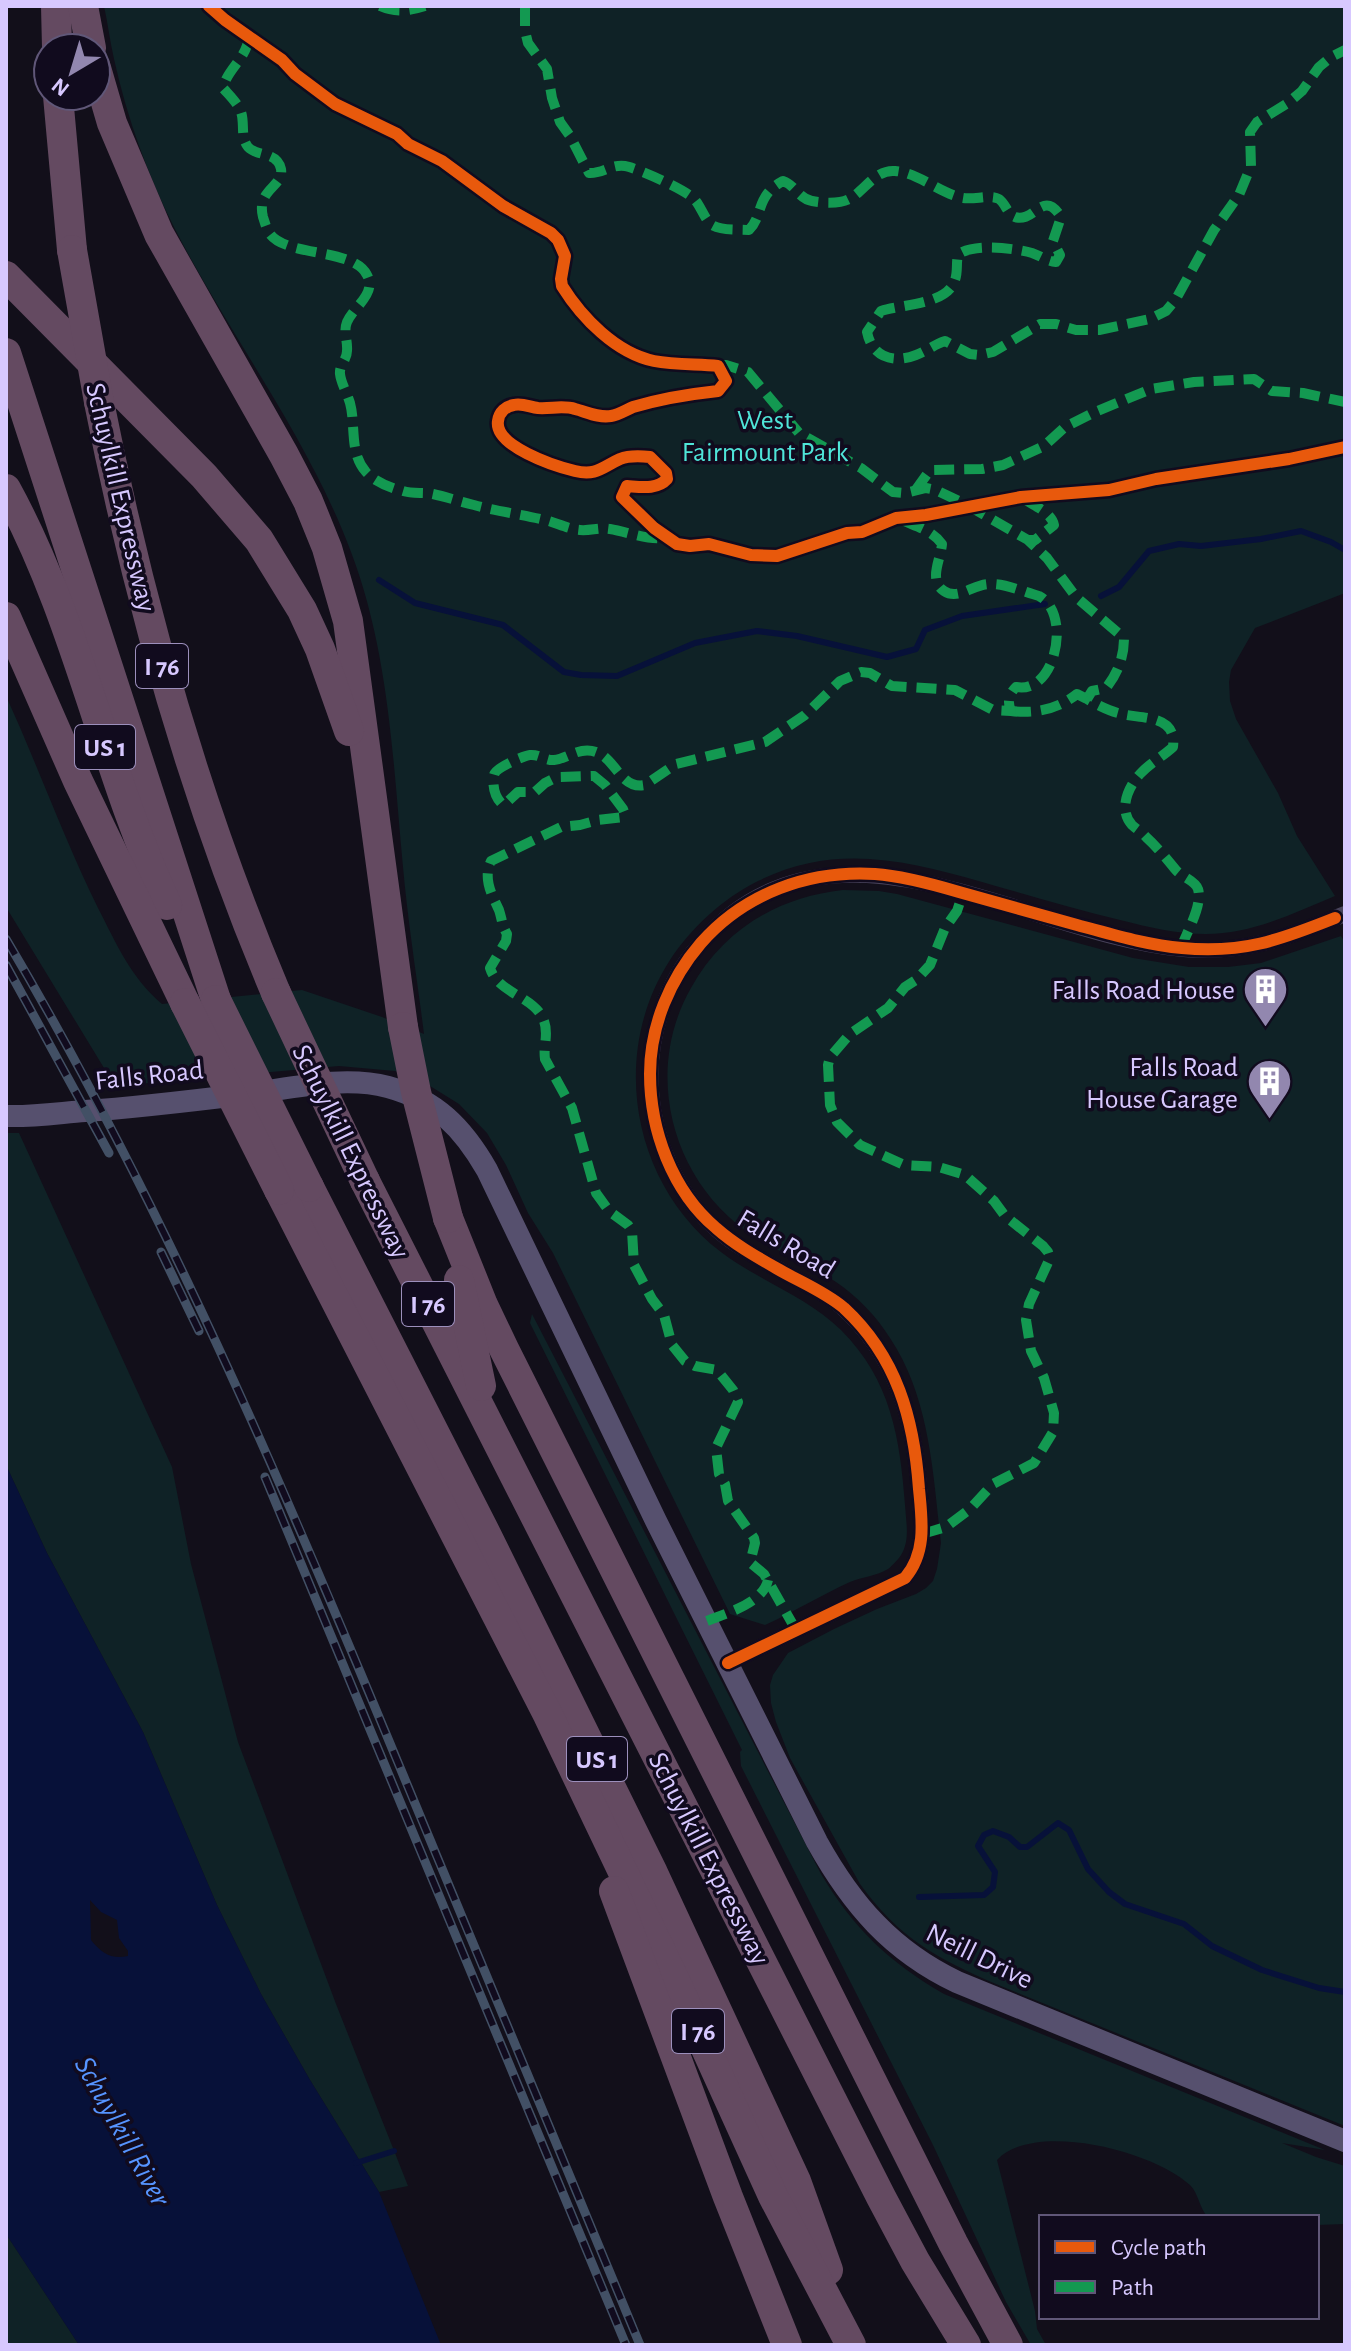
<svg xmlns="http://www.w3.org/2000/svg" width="1351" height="2351" viewBox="0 0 1351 2351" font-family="'Alegreya Sans',sans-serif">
<rect width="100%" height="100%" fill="#120f1a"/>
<g fill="#0f2226">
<path d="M104,6H1345V593L1255,628L1231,670L1229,682L1230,701L1236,719L1278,793L1297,836L1335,896C1294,913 1252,934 1206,934C1177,934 1148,927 1120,920C1074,909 1028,895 982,882C904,860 835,843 758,881C722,899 692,927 670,960C609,1054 632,1184 721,1252C759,1281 806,1296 841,1330C891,1380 900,1438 905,1505C906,1523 911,1542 899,1558C898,1559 889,1569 888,1569C877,1576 862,1577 850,1582C821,1595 794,1612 765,1625L730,1614L553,1253L528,1213L506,1165L487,1133L459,1104L422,1081L395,1071L339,1066L115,1086L6,907V696C38,766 64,839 98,908C116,943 131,978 162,1004L302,990L382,1017L424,1034C417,978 408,923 403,867C393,761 389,652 351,552C308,437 231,338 175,229C148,176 127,118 114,59C110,42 108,24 104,6Z"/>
<path d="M843,890L879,891L897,894L1133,958L1189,967H1228L1261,963L1341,936L1345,943V2126L996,1984C936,1958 899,1938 860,1884L790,1758L776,1722L771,1703L770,1685L773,1675L788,1653L834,1629L877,1609L916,1594L926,1588L933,1581L937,1569L941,1543C933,1474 930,1398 890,1338C876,1316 858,1297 836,1282C808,1262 774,1251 746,1231C670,1176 644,1070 691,988C723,930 778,897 843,890Z"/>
<path d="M6,1133H19L172,1467L191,1564L238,1742L336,2004L408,2186L379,2192L310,2080L261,1994L217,1905L143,1732L47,1553L6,1465Z"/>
<path d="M532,1314L821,1874C854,1929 889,1962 944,1994L1325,2150L1282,2143L1316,2157L1345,2166V2224L1317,2225V2217H1208C1199,2208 1199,2194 1190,2185C1154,2151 1034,2120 997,2160L1035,2311L1037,2329L1046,2345H1031L1006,2302L933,2145L741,1766L740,1752L742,1750L530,1323Z"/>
<path d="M6,2234L79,2345H6Z"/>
</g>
<path fill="#071139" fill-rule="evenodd" d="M6,1465L47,1553L143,1732L217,1905L261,1994L310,2080L379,2192L441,2345H79L6,2234ZM90,1900L101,1912L117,1920L119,1938L128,1951V1956C112,1960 101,1953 91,1940Z"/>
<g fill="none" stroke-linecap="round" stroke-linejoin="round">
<g stroke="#071139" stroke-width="6">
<path d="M379,580L415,603L503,625L564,672L581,675L617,676L695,643L757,631L797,636L887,657L916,649L925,630L962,616L1045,604"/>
<path d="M1101,596L1119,587L1149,551L1179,544L1201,546L1261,539L1301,531L1331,542L1345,550"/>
<path d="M919,1897L984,1895L993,1887L995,1872L978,1846L984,1835L993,1831L1009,1837L1020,1847H1027L1058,1823L1069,1830L1088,1869L1109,1892L1125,1904L1184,1924L1212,1946L1262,1970L1319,1988L1345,1992"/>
<path d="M356,2163L394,2151"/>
</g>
<path stroke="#48435b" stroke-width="16" d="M728,1663L905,1578C927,1552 922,1520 919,1488C914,1419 896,1355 842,1307C824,1291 800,1282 780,1270C757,1257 732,1244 713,1226C676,1192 654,1140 651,1091C647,1037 665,984 700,944C832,792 1027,936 1184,949C1247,954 1288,937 1345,914"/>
<path stroke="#56506e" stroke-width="22" d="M6,1116C32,1117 59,1113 85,1111C142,1107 198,1100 255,1093C297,1087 346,1076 388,1087C436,1100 463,1128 487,1170L656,1521L817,1842C852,1905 892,1951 957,1982L1345,2141"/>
<g stroke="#644a61" stroke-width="30">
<path d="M56,6L57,48"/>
<path d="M83,6L91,48"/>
<path d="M96,68L112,123L159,234L284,455L308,501L327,548L348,621L403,1027"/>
<path d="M58,96L72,250"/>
<path d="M6,276L204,476L259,540L302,610L320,649L349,731"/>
<path d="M6,353L216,1000"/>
<path d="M99,402C139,604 196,804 276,993"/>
<path d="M6,489C78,620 104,770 167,905"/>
<path d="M6,617L78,781L185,1003"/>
<path d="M365,1181L881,2197L915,2261L966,2345"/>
<path d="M309,1187L486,1534L653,1873L796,2181L828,2270"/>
<path d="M279,1190L548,1715L678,1987L773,2196L851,2345"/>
<path d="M448,1218L483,1305L504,1349L953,2243L1008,2345"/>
<path d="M459,1280L481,1386"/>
<path d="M614,1891L728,2197L787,2345"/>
</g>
<defs>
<g id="rail">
<path d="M6,939C162,1202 282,1483 399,1765C479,1958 560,2152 640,2345"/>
<path d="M6,965L109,1153"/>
<path d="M161,1252L199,1331"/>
<path d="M265,1477L626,2345"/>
</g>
</defs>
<use href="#rail" stroke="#425065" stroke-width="9"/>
<use href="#rail" stroke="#110b1e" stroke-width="6" stroke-dasharray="18" stroke-linecap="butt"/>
<g stroke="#644a61" stroke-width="30">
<path d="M72,250L99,402"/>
<path d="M276,993L365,1181"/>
<path d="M216,1000L309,1187"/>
<path d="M185,1003L279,1190"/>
<path d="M403,1027L416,1092L448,1218"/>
</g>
<g stroke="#139951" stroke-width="10" stroke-dasharray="20 10" stroke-linecap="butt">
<path d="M380,6C396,13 409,11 425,6"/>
<path d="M525,6V31L528,43L547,69L552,98L560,122L570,136L589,173C602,174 611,164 625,166C637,168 686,190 694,199C701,206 704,219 712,225C722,231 738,229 749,230C764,215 755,196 783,181C795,185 799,199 812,201C822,203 840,204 849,199C864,192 875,169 895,171C919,173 939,193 963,198C975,200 990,194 999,199C1006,204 1007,214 1015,217C1034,224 1043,188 1061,217L1053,241L1060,255L1056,262C1047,261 1041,256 1032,253C1015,248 971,243 958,255C956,263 958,272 955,280C947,305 902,304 881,311L867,332C872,357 893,364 916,355C927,351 935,344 945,341L970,354L980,355L993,352L1040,324H1056L1076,330H1099L1150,319L1166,311L1176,299L1214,230L1239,195L1251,166L1250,132L1257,122L1288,103L1302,91L1319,67L1331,57L1345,50"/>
<path d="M249,36C247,59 228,67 223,88C229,95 237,102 241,112C245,123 240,137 248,147C257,157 277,151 281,169C284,187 256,189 263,217C265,223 266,228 270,234C287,257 354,248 367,275C377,294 354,306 347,322C343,332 348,341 347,351C347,360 339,365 340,374C341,383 347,393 350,403C356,425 349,453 366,472C375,482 391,488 403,491C413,494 424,492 433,494C447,497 461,502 474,505C496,511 518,514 540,519C553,521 567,529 580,530C591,531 599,527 610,529C628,532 646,540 664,538"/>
<path d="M718,366L726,365L748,372L799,433L861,468L893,492L905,493L926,488L936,490L967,505L1028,540L1047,558L1076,597L1124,638C1124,657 1118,673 1106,688L1092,691L1087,699C1097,705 1111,712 1122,714C1141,719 1177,714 1173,747C1162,757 1150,763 1140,774C1128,787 1118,810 1132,825C1136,829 1142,832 1146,837C1157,847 1166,858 1175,869C1181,877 1195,880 1198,889C1203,906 1186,933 1181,948"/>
<path d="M915,491L930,470L982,469L1003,465L1044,446L1065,427L1095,412L1151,389L1194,382L1254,379L1272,391L1303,393L1345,402"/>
<path d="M1024,499C1034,506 1051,512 1054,525L1035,540H1028"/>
<path d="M1011,711C1036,714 1058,709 1077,694L1087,699"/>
<path d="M922,1534L946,1527L970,1509L993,1484L1034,1463L1053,1432L1054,1413L1044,1378L1031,1351L1026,1320L1029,1304L1050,1258L1048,1252L1043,1246L1005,1216L994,1201L965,1175L939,1167L904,1165L860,1145L837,1122L830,1105L828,1065L830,1057L850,1034L888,1008L905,987L916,980L930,965L945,928L957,911L963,893"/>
<path d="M707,1621C727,1613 763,1603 768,1580"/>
<path d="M796,1630L764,1574L752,1564L751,1559L755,1543L754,1538L728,1501L725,1484L719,1474L716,1448L738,1402L733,1390L717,1370L695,1366L685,1361L672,1345L664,1315L652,1299L634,1265L632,1231L628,1225L609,1211L596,1193L572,1108L545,1059C543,1045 549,1034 544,1021C535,996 498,994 490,968L506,941L507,934C502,926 502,919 499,910C491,893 483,879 491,861L561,827L580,825L598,820L623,817L625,814L623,809L605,785L594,776L557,777L545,783L535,792H518L505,804H502C495,797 492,786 494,775C495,768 523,756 530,755C539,754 546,761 554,760C569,758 580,746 596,752C616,759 621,790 645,785L676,764L765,742L805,715L840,681L861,672L870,673L892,686L955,690L993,710L1011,711C1007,702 1009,694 1016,687C1056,695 1072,613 1039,596C1024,592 1007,584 991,584C974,583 959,601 944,591C938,587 936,582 936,575C936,565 941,555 942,544C933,531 918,527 904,521"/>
</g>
<defs>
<g id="cycleway">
<path d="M209,6L225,20L282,60L295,74L335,104L397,134L408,144L442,161L503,206L551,233L558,240L565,256L561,279L562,286C582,318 616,353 654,361C675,365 697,364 718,366L726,381L718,391C690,394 660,399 633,407C626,410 618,415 611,416C598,418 587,412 575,409C563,405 551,409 538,408C530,407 522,403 514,405C506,406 499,412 498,421C494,446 554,466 575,471C597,476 602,467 620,459C630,455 641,456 650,457L666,473L667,479C657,490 641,487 627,486L622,497L654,528L677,544L690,546L709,544L751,555L777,556L847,533L862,532L896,518L926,515L1021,497L1109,490L1156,479L1289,459L1345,447"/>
<path d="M728,1663L905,1578C927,1552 922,1520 919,1489C914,1419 897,1357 844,1308C824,1291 798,1281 776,1268C755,1256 734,1244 716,1228C672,1191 650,1130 650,1074C650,1026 670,979 701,943C745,893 809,870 875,874C903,876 932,884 959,892C998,903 1037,914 1077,925C1111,934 1146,945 1182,948C1242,954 1280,940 1335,918"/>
</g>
</defs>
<use href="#cycleway" stroke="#110b1e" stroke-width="17"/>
<use href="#cycleway" stroke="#e8590c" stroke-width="12"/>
</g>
<defs>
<symbol id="building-pin" viewBox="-11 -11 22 30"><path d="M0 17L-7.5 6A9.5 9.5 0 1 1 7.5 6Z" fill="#9287af" stroke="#110b1e"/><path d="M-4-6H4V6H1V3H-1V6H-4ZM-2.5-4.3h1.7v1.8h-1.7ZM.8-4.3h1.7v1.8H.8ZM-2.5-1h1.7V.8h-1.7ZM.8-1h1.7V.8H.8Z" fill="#fff"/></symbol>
</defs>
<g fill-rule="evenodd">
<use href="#building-pin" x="1240" y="964" width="51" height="69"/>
<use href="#building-pin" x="1244" y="1056" width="51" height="69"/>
</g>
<g text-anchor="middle" stroke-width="7" stroke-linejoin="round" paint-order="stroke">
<g fill="#110b1e" stroke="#9c8fbc" stroke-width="2">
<rect x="136" y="644" width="52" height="44" rx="6"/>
<rect x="75" y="725" width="60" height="44" rx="6"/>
<rect x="402" y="1282" width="52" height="44" rx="6"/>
<rect x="567" y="1737" width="60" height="44" rx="6"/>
<rect x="672" y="2009" width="52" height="44" rx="6"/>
</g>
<g font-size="26" font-weight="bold" fill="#d7c8ff">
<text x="162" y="675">I 76</text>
<text x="105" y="756">US 1</text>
<text x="428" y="1313">I 76</text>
<text x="597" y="1768">US 1</text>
<text x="698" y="2040">I 76</text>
</g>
<g font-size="28" fill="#4fe4d8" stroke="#110b1e">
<text x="765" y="429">West<tspan x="765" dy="32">Fairmount Park</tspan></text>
</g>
<g font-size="28" fill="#d7c8ff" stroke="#110b1e">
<text transform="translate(122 497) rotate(77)" y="10">Schuylkill Expressway</text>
<text transform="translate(149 1074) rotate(-6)" y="10">Falls Road</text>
<text transform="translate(352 1151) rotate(64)" y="10">Schuylkill Expressway</text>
<text transform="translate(787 1243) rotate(31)" y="10">Falls Road</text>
<text transform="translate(710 1858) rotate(63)" y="10">Schuylkill Expressway</text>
<text transform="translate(980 1955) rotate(26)" y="10">Neill Drive</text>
</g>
<g font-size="28" fill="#d7c8ff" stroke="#110b1e" text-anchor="end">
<text x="1235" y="999">Falls Road House</text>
<text x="1238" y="1076">Falls Road<tspan x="1238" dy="32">House Garage</tspan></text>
</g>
<g font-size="30" font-style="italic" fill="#5694ff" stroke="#110b1e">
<text transform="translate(123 2131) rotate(61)" y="10">Schuylkill River</text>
</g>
</g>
<rect width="1351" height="2351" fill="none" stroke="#d7c8ff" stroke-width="16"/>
<rect x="1039" y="2215" width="280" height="104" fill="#110b1e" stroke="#605778" stroke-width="2"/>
<rect x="1055" y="2241" width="40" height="12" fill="#e8590c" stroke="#605778" stroke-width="2"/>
<text x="1111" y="2255" font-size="24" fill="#d7c8ff">Cycle path</text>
<rect x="1055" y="2281" width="40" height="12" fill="#139951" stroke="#605778" stroke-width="2"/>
<text x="1111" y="2295" font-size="24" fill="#d7c8ff">Path</text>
<g transform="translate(72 72) rotate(218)"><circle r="38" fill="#110b1e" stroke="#605778" stroke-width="2"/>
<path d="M0-6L14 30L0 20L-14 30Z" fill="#9287af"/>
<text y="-12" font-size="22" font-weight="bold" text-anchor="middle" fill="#d7c8ff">N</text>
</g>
</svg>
